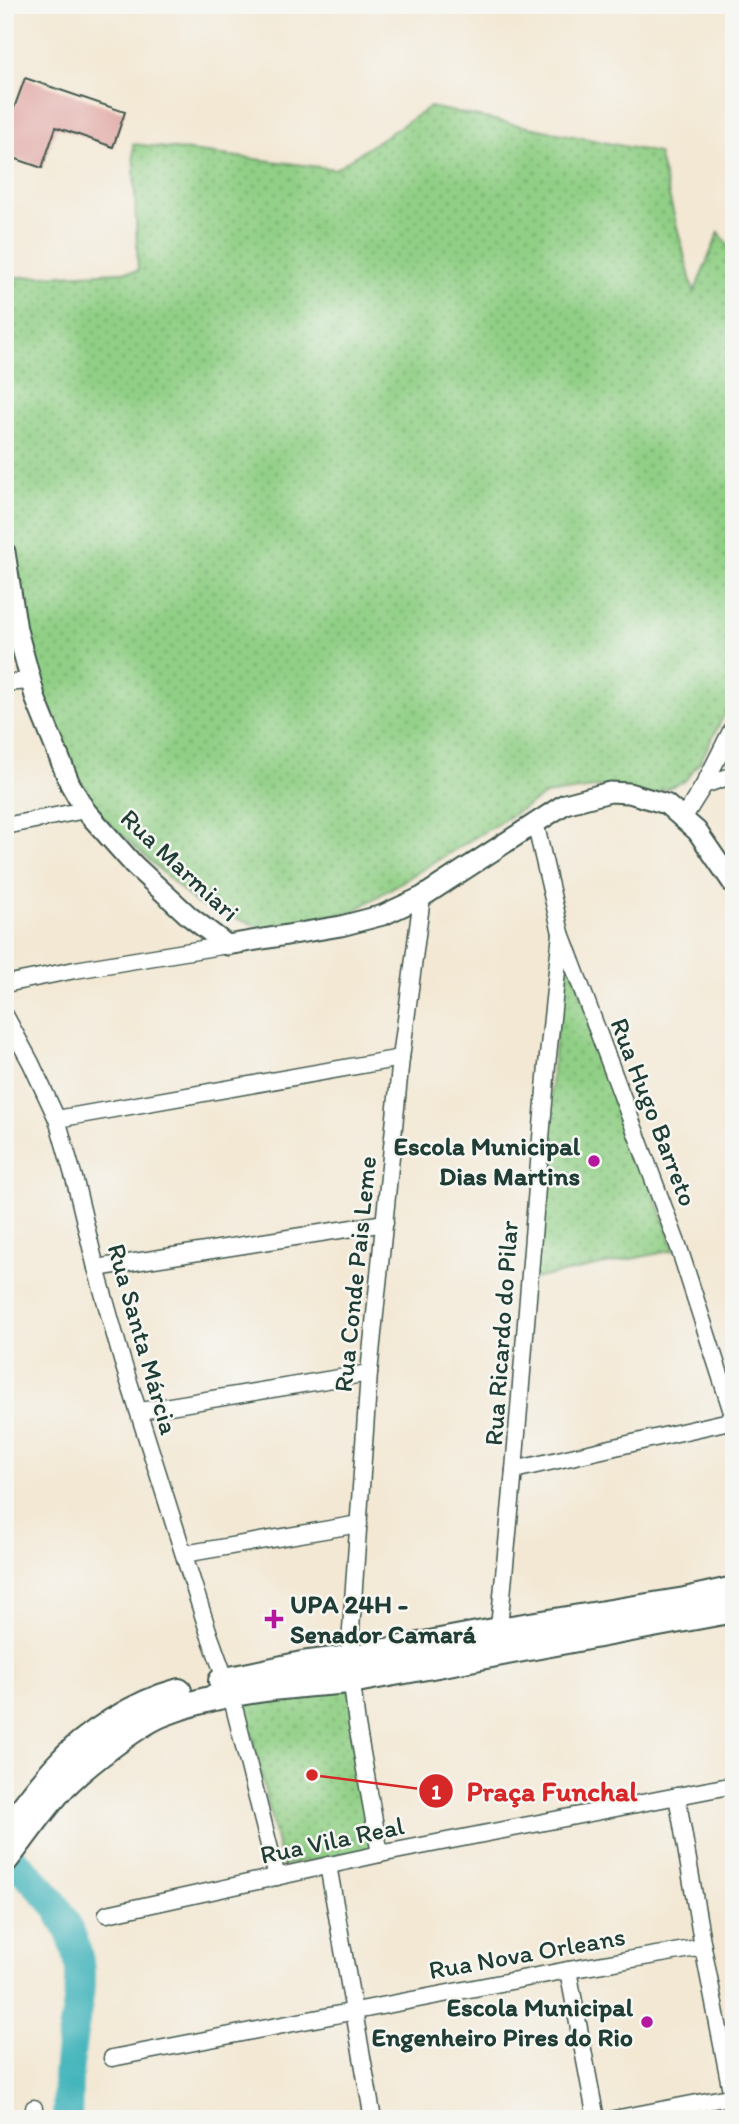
<svg xmlns="http://www.w3.org/2000/svg" width="739" height="2124" viewBox="0 0 739 2124" font-family="Itim,sans-serif">
<defs>
<pattern id="park-dots" width="8" height="8" patternUnits="userSpaceOnUse" patternTransform="scale(1.75)"><rect width="8" height="8" fill="#90cf85"/><path d="M2 2h.1M6 6h.1" fill="none" stroke="#75a96e" stroke-width="1.8" stroke-linecap="round"/></pattern>
</defs>
<rect width="100%" height="100%" fill="#f6f6f2"/>
<filter id="ink" filterUnits="userSpaceOnUse"><feTurbulence type="fractalNoise" baseFrequency=".0143" numOctaves="2"/><feDisplacementMap in="SourceGraphic" scale="14" xChannelSelector="R" yChannelSelector="G"/><feConvolveMatrix kernelMatrix="1 2 1 2 8 2 1 2 1" color-interpolation-filters="sRGB"/></filter>
<filter id="wash" filterUnits="userSpaceOnUse"><feTurbulence type="fractalNoise" baseFrequency=".00686" numOctaves="4" result="noise"/><feDisplacementMap in="SourceGraphic" scale="28" xChannelSelector="R" yChannelSelector="G"/><feGaussianBlur stdDeviation="1.57" result="paint"/><feColorMatrix in="noise" values="0 0 0 0 0 0 0 0 0 0 0 0 0 0 0 0 0 1.4 0 .05"/><feComposite in="paint" operator="in"/></filter>
<g filter="url(#wash)">
<rect width="100%" height="100%" fill="#f3e8d4"/>
<g fill="url(#park-dots)" stroke="#58865c" stroke-width="2">
<path d="M430,107L658,153L694,293L719,232L734,255V696L701,760L685,781L651,795L600,787L545,795L352,912L263,928L197,904L97,812L49,724L20,622L5,512V278L138,271L133,144L335,169Z"/>
<path d="M564,947L675,1250L533,1279Z"/>
<path d="M349,1682L373,1849L282,1866L244,1700Z"/>
</g>
<g fill="none" stroke-linecap="round" stroke-linejoin="round">
<path stroke="#45b5bc" stroke-width="30" d="M5,1852C22,1870 44,1888 57,1908C97,1972 74,1998 69,2065C67,2082 68,2101 67,2119"/>
</g>
<g id="blocks">
<path fill="#e2aaa7" d="M25,78L125,112L113,147L56,127L42,168L5,155V133Z"/>
</g>
</g>
<g filter="url(#ink)">
<use href="#blocks" fill-opacity="0" stroke="#3f574c" stroke-width="2"/>
<g fill="none" stroke-linecap="round" stroke-linejoin="round">
<defs>
<g id="minor">
<path d="M5,683L30,681"/>
<path d="M704,785L734,775"/>
<path d="M684,817L704,785L734,725"/>
<path d="M535,822L561,933L679,1248L734,1418"/>
<path d="M5,826L85,810"/>
<path d="M5,984L75,970L227,945"/>
<path d="M5,1015L31,1063L57,1119L76,1185L96,1268L122,1360L209,1634L231,1695L277,1877"/>
<path d="M57,1119L401,1058"/>
<path d="M96,1268L385,1223"/>
<path d="M140,1411L369,1373"/>
<path d="M514,1470L734,1420"/>
<path d="M184,1554L359,1524"/>
<path d="M498,1638L514,1470L547,1065L561,933"/>
<path d="M677,1796L703,1947L732,2096"/>
<path d="M380,1854L357,1725L349,1658L369,1373L401,1058L422,897"/>
<path d="M328,1865L373,2119"/>
<path d="M107,1914L380,1854L734,1785"/>
<path d="M568,1970L596,2119"/>
<path d="M112,2058L568,1970L703,1947"/>
<path d="M34,2108V2119"/>
<path d="M614,2119L734,2096"/>
</g>
<path id="tertiary" d="M5,552L17,630L36,700L70,784L85,810L134,865L189,916L227,945L341,926L383,915L422,897L565,804L610,792L629,793L666,804L697,831L734,885"/>
<g id="primary">
<path d="M221,1681L302,1664L349,1658L499,1630L685,1600L734,1589"/>
<path d="M5,1830C23,1809 38,1787 56,1767C85,1734 137,1702 179,1691"/>
<path d="M5,1861C25,1836 43,1808 65,1785C85,1765 135,1726 160,1715C220,1690 287,1686 351,1681L734,1610"/>
</g>
</defs>
<use href="#minor" stroke="#3f574c" stroke-width="19"/>
<use href="#tertiary" stroke="#3f574c" stroke-width="23"/>
<use href="#primary" stroke="#3f574c" stroke-width="28"/>
<use href="#minor" stroke="#fff" stroke-width="16"/>
<use href="#tertiary" stroke="#fff" stroke-width="19"/>
<use href="#primary" stroke="#fff" stroke-width="24"/>
</g>
</g>
<g fill="#b5179e" stroke="#f6f6f2" stroke-width="2.5">
<circle cx="594" cy="1161" r="7"/>
<path d="M270.5 1608.5h7v7h7v7h-7v7h-7v-7h-7v-7h7z"/>
<circle cx="647" cy="2022" r="7"/>
</g>
<g text-anchor="middle" stroke-width="5" stroke-linejoin="round" paint-order="stroke">
<g font-size="26" fill="#1f3d34" stroke="#f6f6f2">
<text transform="translate(180 865) rotate(43)" y="9">Rua Marmiari</text>
<text transform="translate(654 1112) rotate(69)" y="9">Rua Hugo Barreto</text>
<text transform="translate(355 1274) rotate(-84)" y="9">Rua Conde Pais Leme</text>
<text transform="translate(501 1333) rotate(-86)" y="9">Rua Ricardo do Pilar</text>
<text transform="translate(143 1339) rotate(74)" y="9">Rua Santa Márcia</text>
<text transform="translate(332 1840) rotate(-12)" y="9">Rua Vila Real</text>
<text transform="translate(527 1953) rotate(-10)" y="9">Rua Nova Orleans</text>
</g>
<g font-size="26" font-weight="bold" fill="#1f3d34" stroke="#f6f6f2" text-anchor="end">
<text x="580" y="1155">Escola Municipal<tspan x="580" dy="30">Dias Martins</tspan></text>
<text x="290" y="1613" text-anchor="start">UPA 24H -<tspan x="290" dy="30">Senador Camará</tspan></text>
<text x="633" y="2016">Escola Municipal<tspan x="633" dy="30">Engenheiro Pires do Rio</tspan></text>
</g>
</g>
<path fill="none" stroke="#d62828" stroke-width="2.5" d="M312 1775L436 1791"/>
<g fill="#d62828" stroke="#f6f6f2" stroke-width="2.5">
<circle cx="312" cy="1775" r="7"/>
<circle cx="436" cy="1791" r="18"/>
</g>
<g font-size="21" text-anchor="middle" font-weight="bold" fill="#fff">
<text x="436" y="1799">1</text>
</g>
<g font-size="28" text-anchor="middle" font-weight="bold" fill="#d62828" stroke="#f6f6f2" stroke-width="5" stroke-linejoin="round" paint-order="stroke">
<text x="552" y="1801">Praça Funchal</text>
</g>
<rect width="739" height="2124" fill="none" stroke="#f6f6f2" stroke-width="28"/>
</svg>
